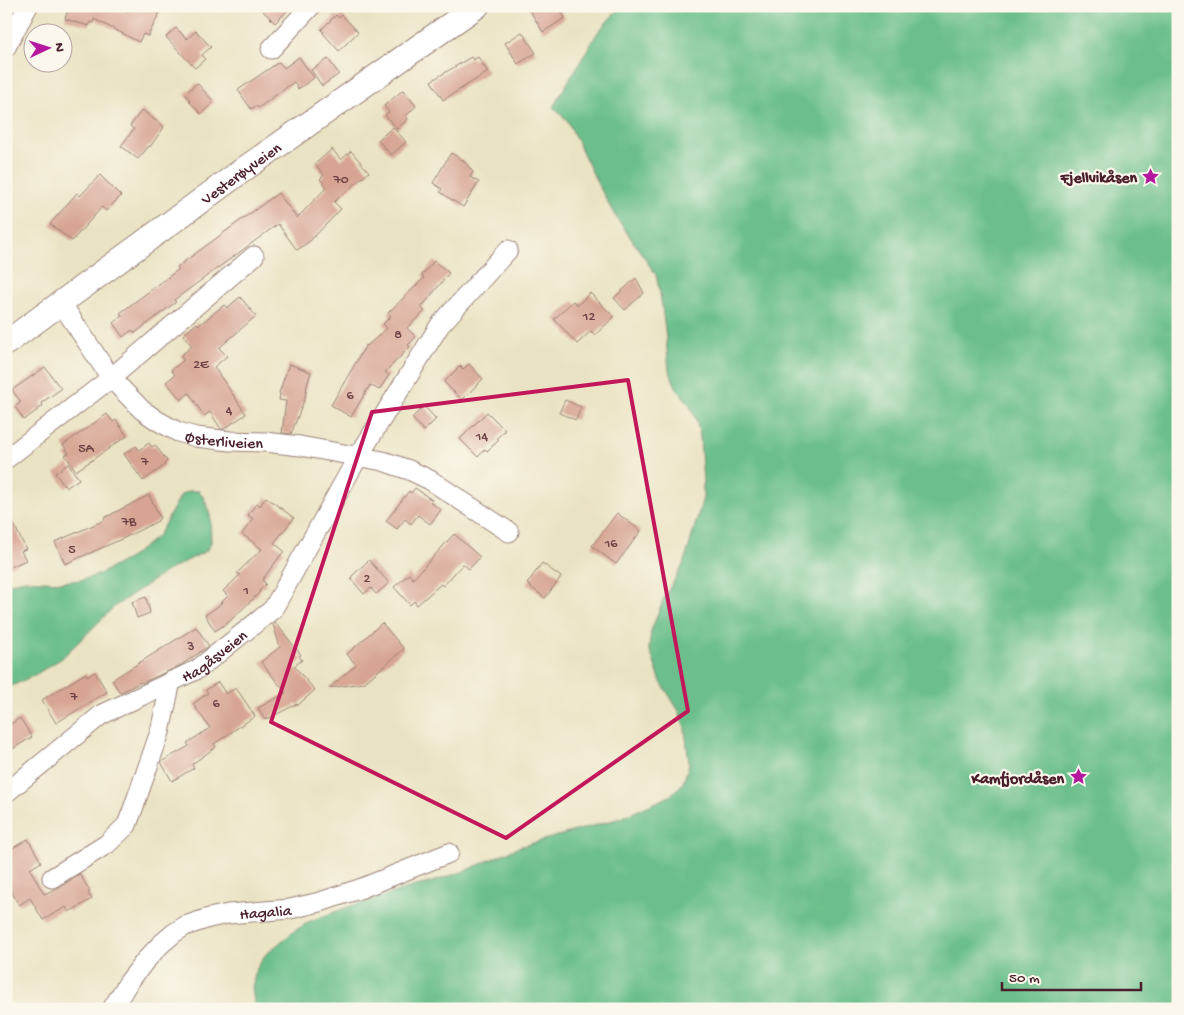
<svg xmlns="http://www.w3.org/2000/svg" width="1184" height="1015" viewBox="0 0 1184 1015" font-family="'Gochi Hand',sans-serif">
<rect width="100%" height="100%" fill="#fbf7ec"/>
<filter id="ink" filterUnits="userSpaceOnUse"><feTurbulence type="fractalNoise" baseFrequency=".02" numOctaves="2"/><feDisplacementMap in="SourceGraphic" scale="10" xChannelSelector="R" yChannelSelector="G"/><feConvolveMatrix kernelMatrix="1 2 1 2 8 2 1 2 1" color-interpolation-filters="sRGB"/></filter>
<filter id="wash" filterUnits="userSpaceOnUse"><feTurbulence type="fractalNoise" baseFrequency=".0096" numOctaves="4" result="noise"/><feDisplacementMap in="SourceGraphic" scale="20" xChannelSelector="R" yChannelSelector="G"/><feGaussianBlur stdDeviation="1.12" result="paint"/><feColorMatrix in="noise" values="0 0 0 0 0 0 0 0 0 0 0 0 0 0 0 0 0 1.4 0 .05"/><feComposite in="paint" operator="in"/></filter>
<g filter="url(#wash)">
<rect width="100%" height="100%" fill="#eae3c3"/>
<g fill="#6cbf8c" stroke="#5b6f5c">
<path d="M621,6H1178V1009H255L252,988L256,970L265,955L293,932L310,921L351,906L412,887L429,883L465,871L519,847L621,818L670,796L683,783L689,764L685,728L679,711L661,682L649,648L651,631L664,598L682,567L688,550L703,498V481L700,436L696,419L688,402L677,389L669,370L665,329L660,293L656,275L646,260L614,214L597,182L567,120L553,107L598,32Z"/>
<path d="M189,491H199L204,498L210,515L211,543L206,551L167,571L115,606L62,658L38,673L6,689V584L25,580L61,582L81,580L98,575L131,557L153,540L159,534L181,495Z"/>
</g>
<g id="blocks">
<g fill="#d7a493">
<path d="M69,6H104L125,13L128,6H163L148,36L143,34L139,42L94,19L93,23L90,22L89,26L65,19Z"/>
<path d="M258,6H292L275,23Z"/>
<path d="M527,6H558L565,18L543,32Z"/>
<path d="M336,15L339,18L342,15L358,32L339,51L323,33L324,32L321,30Z"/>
<path d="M176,28L187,39L196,31L211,47L202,55L205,59L195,68L166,37Z"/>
<path d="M522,32L536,53L518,64L505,43Z"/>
<path d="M299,57L314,78L298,89L294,82L258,108L256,106L251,109L238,90L279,62L284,68Z"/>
<path d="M471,57L473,60L478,57L488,72L443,100L431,81Z"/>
<path d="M328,59L339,74L322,86L311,70Z"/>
<path d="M197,83L214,102L201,114L189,101L190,100L185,94Z"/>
<path d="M403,90L416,106L406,116L408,119L397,129L385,115L389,112L384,106Z"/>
<path d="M142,110L164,127L150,147L149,146L138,159L121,146L134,129L130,126Z"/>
<path d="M393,127L406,142L391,155L378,140Z"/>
<path d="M332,149L341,160L351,151L369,172L334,202L341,209L310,241L297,250L278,224L174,300L176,302L135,333L132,330L123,337L113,323L122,316L120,313L179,269L177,267L278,193L297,218L327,187L320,179L324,175L315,164Z"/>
<path d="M451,153L464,161L473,172L470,177L479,182L463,207L440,192L442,189L433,183Z"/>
<path d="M100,175L121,196L106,211L102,207L72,241L50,224L77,193L80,196Z"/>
<path d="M434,261L449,273L421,308L425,311L407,328L416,337L408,345L410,347L385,372L389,375L379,390L370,385L351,417L331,405L366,345L367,346L387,328L383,324L391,316L388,313L424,278L422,275Z"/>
<path d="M636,278L644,293L625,310L614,298Z"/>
<path d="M590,293L614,317L595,335L591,331L577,344L554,319L573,301L578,305Z"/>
<path d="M240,297L256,316L219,348L227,356L214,367L246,414L224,429H221L210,412L204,416L189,393L181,400L166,382L175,375L171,370L184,360L180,356L192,346L183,335L197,323L199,325L224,305L227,308Z"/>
<path d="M289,364L311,372L307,385L305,398L291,434L282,433L286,401L279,400L280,394L279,393Z"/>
<path d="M469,364L483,379L462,400L444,382L460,366L463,369Z"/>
<path d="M45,367L61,389L41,403L43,406L24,420L15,407L21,402L12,390Z"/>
<path d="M565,400L581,407L576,420L559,413Z"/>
<path d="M424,406L436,419L424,431L412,418Z"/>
<path d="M487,412L505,430L497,438L499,440L487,451L485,449L478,457L460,439Z"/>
<path d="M107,414L113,422L116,420L127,436L76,471L65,455L69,453L63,445Z"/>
<path d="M149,443L152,447L155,445L167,461L164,464L165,465L143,481L124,454L136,446L139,450Z"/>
<path d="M68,464L79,479L66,488L55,473Z"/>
<path d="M415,488L432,500L430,502L441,510L430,524L418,515L411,524L405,519L397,529L386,521L409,491L411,493Z"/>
<path d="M149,495L160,518L158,520V521L124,538L65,564L55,542L105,520L104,518Z"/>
<path d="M266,497L294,518L274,543L284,551L262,580L266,584L259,591L260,592L229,622L215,631L205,615L217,607L228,596L223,591L240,575L237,573L262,549L242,534L253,519L248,515L257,503L260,506Z"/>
<path d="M6,509L26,549L21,551L26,560L6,569Z"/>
<path d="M617,513L641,531L616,564L592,546Z"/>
<path d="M454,534L480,557L469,569L463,564L443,586L441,584L417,605L414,601L410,605L394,587L409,574L413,579Z"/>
<path d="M369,560L389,583L376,594L371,588L364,594L351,579L352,578L351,577Z"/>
<path d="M542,563L561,577L545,598L527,584Z"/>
<path d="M146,597L150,613L137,618L132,602Z"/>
<path d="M275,622L301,655L299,656L302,660L294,666L315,690L298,705L297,704L265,720L258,708L286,693L261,662L280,647L273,624Z"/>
<path d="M382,623L404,649L364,683L329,688L356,665L347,654Z"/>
<path d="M196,627L209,646L181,665L142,683L141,682L120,693L112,680Z"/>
<path d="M95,672L107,692L56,723L42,700L86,673L87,676Z"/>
<path d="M218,682L226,694L236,688L255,716L214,744L216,747L192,764L194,768L172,781L161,762L189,746L187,743L210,728L193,704L208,693L206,690Z"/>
<path d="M20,718L32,737L6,753V727Z"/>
<path d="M28,839L41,862L30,869L44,894L58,888L80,874L90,892L88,893L92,899L69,912L66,907L43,920L30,898L19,905L6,882V852Z"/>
</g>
</g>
</g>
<g filter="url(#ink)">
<use href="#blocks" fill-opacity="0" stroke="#9a8177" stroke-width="1"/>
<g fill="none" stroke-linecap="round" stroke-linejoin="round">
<defs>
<g id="minor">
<path d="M6,47L28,6"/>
<path d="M271,49L311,6"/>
<path id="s1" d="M61,303L111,378L142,410L158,421L178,432L196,437L230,441L265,442L300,446L383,461L409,470L430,480L509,532"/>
<path d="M6,459L111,378L254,256"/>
<path id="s2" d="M6,793L101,715L198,669L273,609L358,457L440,325L508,250"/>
<path d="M52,878L107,844L127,825L134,806L160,732L171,681"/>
<path id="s3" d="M112,1009L128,983L145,961L160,945L174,933L185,926L209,918L228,914L290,909L320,902L362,888L449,853"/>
</g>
<g id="major">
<path id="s4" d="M6,343L247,167L477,6"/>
</g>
</defs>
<use href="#minor" stroke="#9a8177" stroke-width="21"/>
<use href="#major" stroke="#9a8177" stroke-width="26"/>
<use href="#minor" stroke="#fff" stroke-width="19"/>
<use href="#major" stroke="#fff" stroke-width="24"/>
</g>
</g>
<path fill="none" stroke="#c2185b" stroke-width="4" stroke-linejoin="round" d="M628,380L688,711L506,838L271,722L372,412Z"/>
<defs>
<symbol id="sight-bare" viewBox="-9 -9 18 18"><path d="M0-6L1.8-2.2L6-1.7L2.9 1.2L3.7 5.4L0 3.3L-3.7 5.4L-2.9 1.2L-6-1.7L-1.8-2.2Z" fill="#b5179e" stroke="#fbf7ec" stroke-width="2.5" paint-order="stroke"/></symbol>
</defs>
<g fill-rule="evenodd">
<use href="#sight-bare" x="1138" y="164" width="25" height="25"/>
<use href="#sight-bare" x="1066" y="764" width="25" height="25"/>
</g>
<g text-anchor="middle" stroke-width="4.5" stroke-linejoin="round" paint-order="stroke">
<g font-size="14" fill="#6d4045">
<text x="341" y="183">70</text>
<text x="589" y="320">12</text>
<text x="398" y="338">8</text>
<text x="201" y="368">2E</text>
<text x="350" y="399">6</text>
<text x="229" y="414">4</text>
<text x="482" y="440">14</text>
<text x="86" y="452">5A</text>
<text x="145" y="465">7</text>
<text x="129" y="525">7B</text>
<text x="611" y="547">16</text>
<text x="72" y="553">5</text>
<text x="367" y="582">2</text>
<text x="246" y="594">1</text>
<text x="191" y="650">3</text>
<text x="74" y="700">7</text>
<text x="216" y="707">6</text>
</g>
<g font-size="16" fill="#4a1f2b" stroke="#fbf7ec">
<text dy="6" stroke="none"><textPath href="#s4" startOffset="290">Vesterøyveien</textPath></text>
<text dy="6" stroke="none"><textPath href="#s1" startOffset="224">Østerliveien</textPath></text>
<text dy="6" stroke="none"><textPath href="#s2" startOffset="251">Hagåsveien</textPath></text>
<text dy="6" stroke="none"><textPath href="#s3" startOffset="194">Hagalia</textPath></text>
</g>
<g font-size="16" font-weight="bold" fill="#4a1f2b" stroke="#fbf7ec" text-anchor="end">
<text x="1137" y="182">Fjellvikåsen</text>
<text x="1064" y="783">Kamfjordåsen</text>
</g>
</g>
<rect width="1184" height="1015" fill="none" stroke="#fbf7ec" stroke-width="25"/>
<g transform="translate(48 48) rotate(86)"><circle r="24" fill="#fbf7ec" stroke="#b4a19f"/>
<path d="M0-4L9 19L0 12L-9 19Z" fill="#b5179e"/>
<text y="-8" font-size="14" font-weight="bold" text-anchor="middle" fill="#4a1f2b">N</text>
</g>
<path d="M1002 982v8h139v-8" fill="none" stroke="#4a1f2b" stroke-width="2.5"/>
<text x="1009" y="982" font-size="15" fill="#4a1f2b" stroke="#fbf7ec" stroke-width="4" paint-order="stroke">50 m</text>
</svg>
